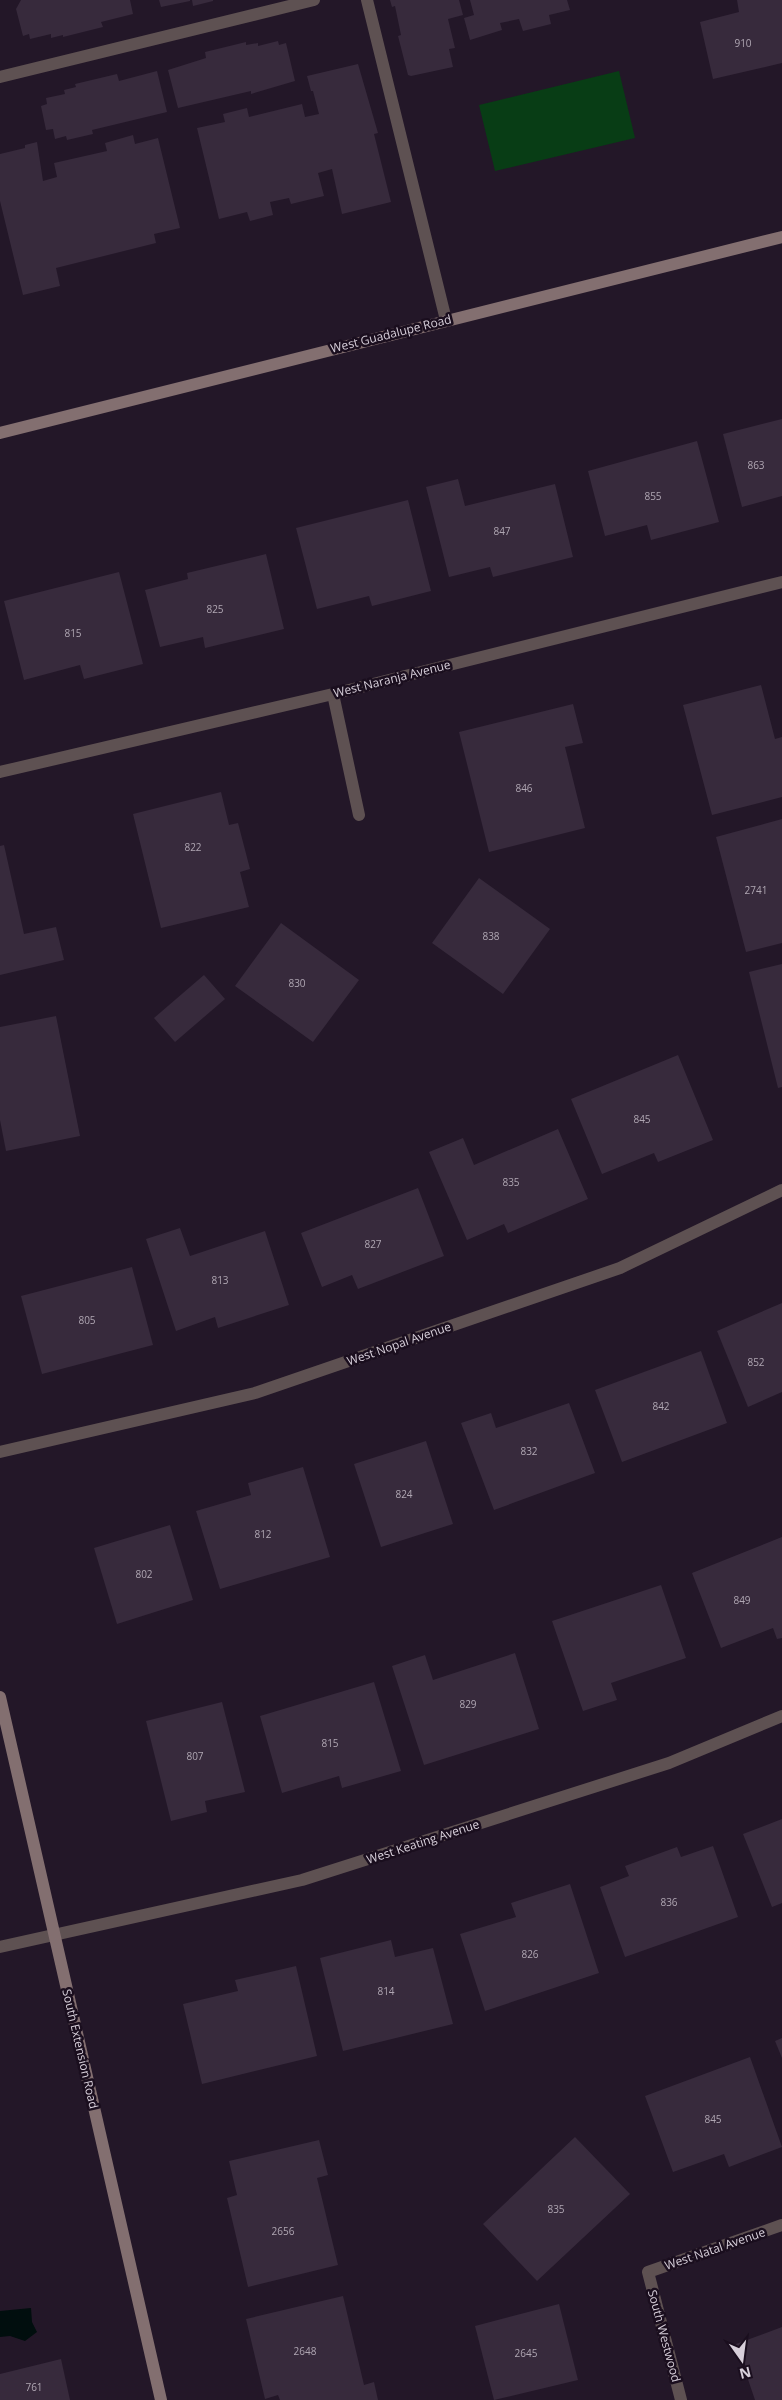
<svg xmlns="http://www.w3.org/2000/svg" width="782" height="2400" viewBox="0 0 782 2400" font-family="'Open Sans',sans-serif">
<rect width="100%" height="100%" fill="#231728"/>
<path fill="#083d15" d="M619,71L635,138L495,171L479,105Z"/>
<path fill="#010e0e" d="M31,2308L32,2322L37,2332L25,2341L10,2336L0,2337V2311Z"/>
<g fill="#372a3c">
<path d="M21,0H130L133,14L101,22L103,27L63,37V35L51,38V34L30,39L29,34L23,36L16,9Z"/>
<path d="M159,0H190V1L161,7Z"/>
<path d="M192,0H213V1L193,6Z"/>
<path d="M390,0H459L463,15L448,19L455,48L449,49L453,67L411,76L408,75L398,36L401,35L395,6L392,7Z"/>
<path d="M470,0H567L570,10L549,15L551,24L523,31L519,19L500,23L502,30L470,40L464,18L474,15Z"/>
<path d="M737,0H782V63L713,79L700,22L739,12Z"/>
<path d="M278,41L279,45L286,43L295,81L251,94V91L178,108L168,70L206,58L205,52L246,42V45L258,43V46Z"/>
<path d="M358,64L378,133L374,134L391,202L342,214L332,169L318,173L324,196L291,204L289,198L270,202L273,215L250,221L247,212L219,219L197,128L225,122L223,114L247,108L249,117L302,104L305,117L319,114L313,91H311L307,76Z"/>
<path d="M157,71L167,112L92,130L93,134L67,140L66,136L55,139L53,129L46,130L41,106L47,104L46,98L65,94L64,90L76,87L75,84L117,74L119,81Z"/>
<path d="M133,135L135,144L158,138L180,228L154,234L156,243L56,268L60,286L23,295L0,201V154L25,148V145L37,142L43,181L57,177L54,163L107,151L105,143Z"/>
<path d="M782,419V496L742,507L723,434Z"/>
<path d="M697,441L719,522L651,540L647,525L605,536L588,471Z"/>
<path d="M458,479L465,506L555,484L573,557L493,577L490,567L449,577L426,487Z"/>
<path d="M408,500L431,591L372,606L369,596L317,609L296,528Z"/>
<path d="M266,554L284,629L205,648L203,637L160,647L145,590L188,579L187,573Z"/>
<path d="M119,572L143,664L84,679L80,665L24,680L4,601Z"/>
<path d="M761,685L775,739L782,737V797L712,815L683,705Z"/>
<path d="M573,704L583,743L565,747L585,828L489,852L459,732Z"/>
<path d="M221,792L229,825L238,823L250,869L240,872L249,907L161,928L133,814Z"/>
<path d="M782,819V943L746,952L716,837Z"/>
<path d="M4,845L24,934L56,927L64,960L0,975V846Z"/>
<path d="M479,878L550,929L503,994L432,943Z"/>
<path d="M281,923L359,980L313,1042L235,986Z"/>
<path d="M782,964V1087L778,1088L749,972Z"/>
<path d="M204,975L225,999L175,1042L154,1018Z"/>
<path d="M56,1016L80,1136L6,1151L0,1120V1027Z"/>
<path d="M678,1055L713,1140L658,1162L654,1153L602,1174L571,1099Z"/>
<path d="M558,1129L588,1199L508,1233L504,1224L467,1240L429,1152L463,1138L474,1165Z"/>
<path d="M418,1188L444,1256L358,1289L352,1275L322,1287L301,1233Z"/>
<path d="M180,1228L190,1256L265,1231L289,1305L218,1328L215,1317L176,1331L146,1239Z"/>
<path d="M132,1267L153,1345L42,1374L21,1296Z"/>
<path d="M782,1303V1392L748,1407L717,1331Z"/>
<path d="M701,1351L727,1423L622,1462L595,1390Z"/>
<path d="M569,1403L595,1473L494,1510L461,1423L491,1413L496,1428Z"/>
<path d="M426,1441L453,1524L381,1547L354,1464Z"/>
<path d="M303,1467L330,1557L220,1589L196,1511L251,1495L248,1483Z"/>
<path d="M170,1525L193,1600L117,1624L94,1548Z"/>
<path d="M782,1537V1638L777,1639L773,1628L721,1648L692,1573Z"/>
<path d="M661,1585L686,1658L611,1683L617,1700L583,1711L552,1621Z"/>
<path d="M515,1653L539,1729L424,1765L392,1666L425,1655L433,1680Z"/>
<path d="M374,1682L401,1771L342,1788L339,1776L282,1793L260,1716Z"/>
<path d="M222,1702L245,1792L205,1801L207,1812L171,1821L146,1721Z"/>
<path d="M782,1819V1903L772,1907L743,1834Z"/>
<path d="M713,1846L738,1917L625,1957L600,1887L629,1876L625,1866L677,1847L681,1857Z"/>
<path d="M570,1884L599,1973L485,2011L460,1934L516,1917L511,1903Z"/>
<path d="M391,1940L395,1957L433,1948L453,2024L343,2051L320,1958Z"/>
<path d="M296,1966L317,2056L202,2084L183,2004L238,1991L235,1980Z"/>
<path d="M782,2038V2058L775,2041Z"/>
<path d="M750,2057L782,2147L729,2167L724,2154L673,2172L645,2096Z"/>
<path d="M575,2137L630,2194L537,2281L483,2224Z"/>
<path d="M319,2140L328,2175L317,2178L338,2265L248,2287L227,2198L237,2195L229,2161Z"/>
<path d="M343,2296L364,2385L374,2382L378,2400H280L278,2395L265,2399L246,2319Z"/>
<path d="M559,2304L578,2380L494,2400L475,2326Z"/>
<path d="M782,2327V2400H755L736,2344Z"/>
<path d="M61,2359L70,2400H0V2374Z"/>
</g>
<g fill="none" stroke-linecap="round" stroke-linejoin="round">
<g stroke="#5e5152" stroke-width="12">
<path d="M367,0L446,320"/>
<path d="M0,77L314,0"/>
<path d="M333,694L359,815"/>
<path d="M0,772L333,694L782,582"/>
<path d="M0,1452L255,1393L620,1268L782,1190"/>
<path d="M0,1947L302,1880L669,1763L782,1716"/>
<path d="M681,2400L648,2272L782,2225"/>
</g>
<g stroke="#836f70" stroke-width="12">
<path d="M0,433L782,237"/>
<path d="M0,1697L161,2400"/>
</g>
</g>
<g text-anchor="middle" stroke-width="5" stroke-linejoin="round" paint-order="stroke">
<g font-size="10" fill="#afa6b2">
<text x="743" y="47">910</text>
<text x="756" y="469">863</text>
<text x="653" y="500">855</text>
<text x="502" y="535">847</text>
<text x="215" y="613">825</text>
<text x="73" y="637">815</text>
<text x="524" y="792">846</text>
<text x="193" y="851">822</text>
<text x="756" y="894">2741</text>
<text x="491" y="940">838</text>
<text x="297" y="987">830</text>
<text x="642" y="1123">845</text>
<text x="511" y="1186">835</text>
<text x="373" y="1248">827</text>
<text x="220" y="1284">813</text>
<text x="87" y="1324">805</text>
<text x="756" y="1366">852</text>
<text x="661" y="1410">842</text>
<text x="529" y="1455">832</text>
<text x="404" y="1498">824</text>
<text x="263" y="1538">812</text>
<text x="144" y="1578">802</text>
<text x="742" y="1604">849</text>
<text x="468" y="1708">829</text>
<text x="330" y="1747">815</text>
<text x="195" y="1760">807</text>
<text x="669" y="1906">836</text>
<text x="530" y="1958">826</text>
<text x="386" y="1995">814</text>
<text x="713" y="2123">845</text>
<text x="556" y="2213">835</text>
<text x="283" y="2235">2656</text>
<text x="305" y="2355">2648</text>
<text x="526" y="2357">2645</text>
<text x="34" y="2391">761</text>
</g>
<g font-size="12" fill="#d7cfda" stroke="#1a0e1e">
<text transform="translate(391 334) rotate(-14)" y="4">West Guadalupe Road</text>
<text transform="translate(392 679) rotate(-14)" y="4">West Naranja Avenue</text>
<text transform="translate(399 1344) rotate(-19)" y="4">West Nopal Avenue</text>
<text transform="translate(423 1842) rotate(-18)" y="4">West Keating Avenue</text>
<text transform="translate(80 2049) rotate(77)" y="4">South Extension Road</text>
<text transform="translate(715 2249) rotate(-19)" y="4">West Natal Avenue</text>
<text transform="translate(664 2336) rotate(75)" y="4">South Westwood</text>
</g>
</g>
<g transform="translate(742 2360) rotate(166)" stroke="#1a0e1e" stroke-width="4" paint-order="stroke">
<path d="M0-4L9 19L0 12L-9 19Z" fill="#d7cfda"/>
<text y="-8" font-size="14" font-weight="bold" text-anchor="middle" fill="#d7cfda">N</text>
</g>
</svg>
